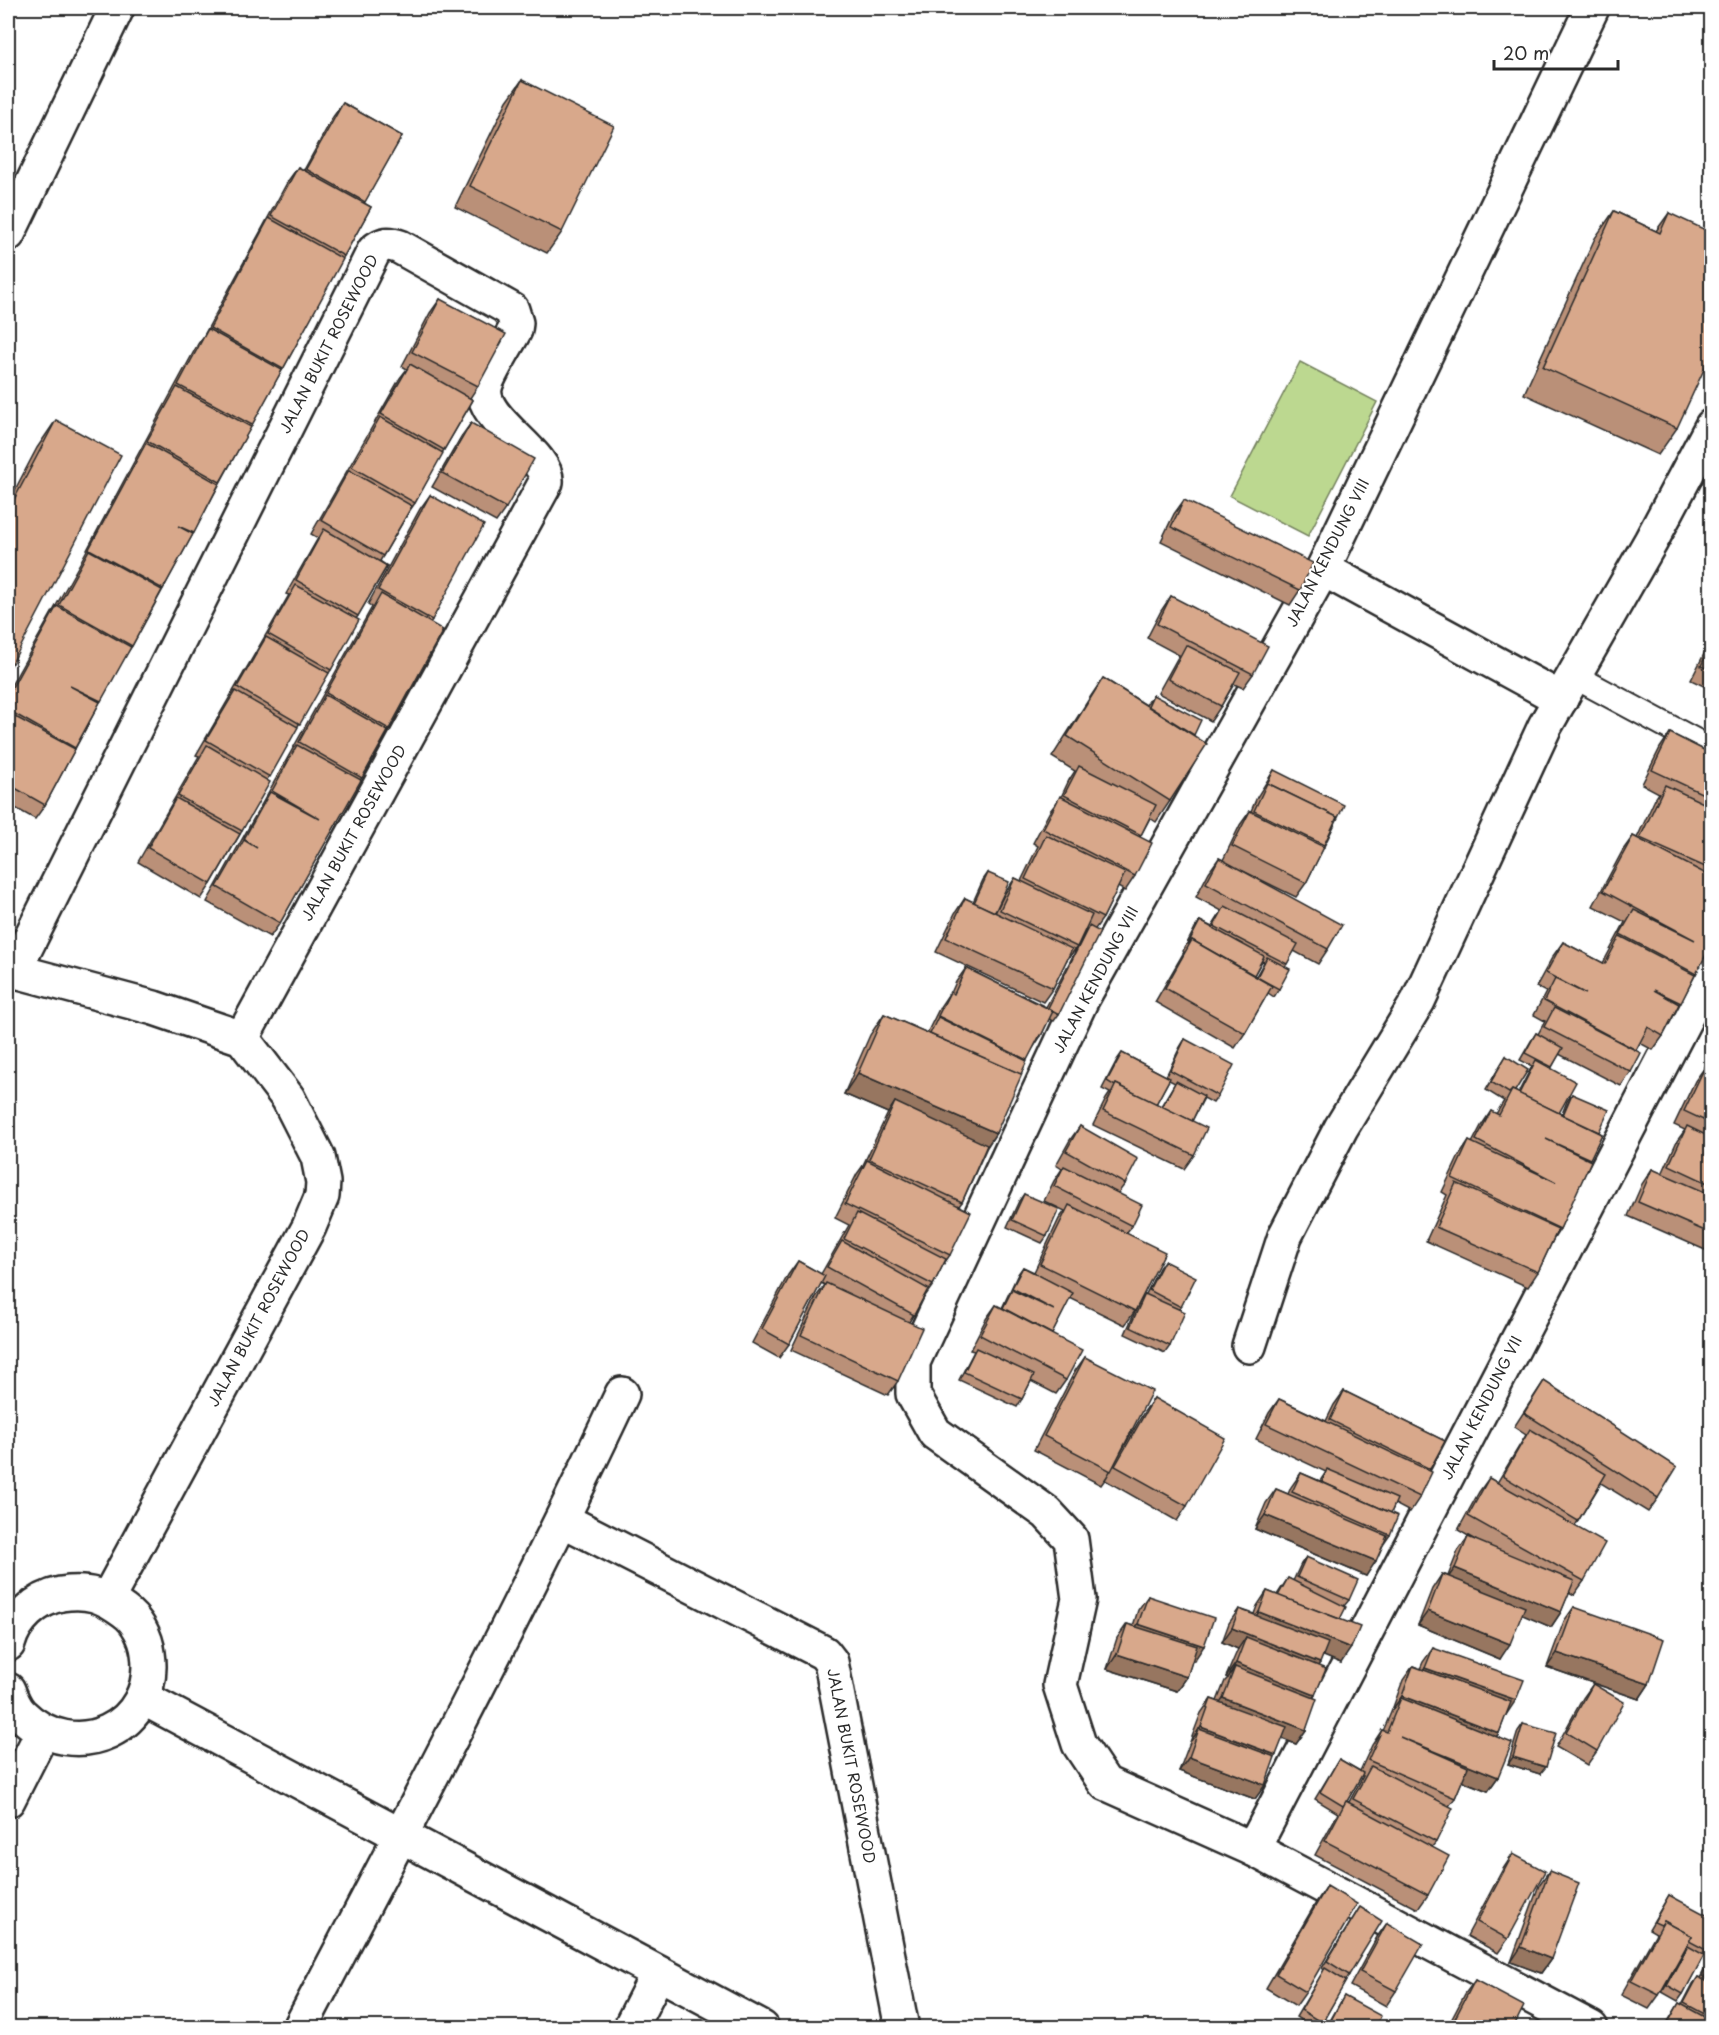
<svg xmlns="http://www.w3.org/2000/svg" width="1719" height="2035" viewBox="0 0 1719 2035" font-family="'Playpen Sans',sans-serif">
<rect width="100%" height="100%" fill="#fff"/>
<filter id="ink" filterUnits="userSpaceOnUse"><feTurbulence type="fractalNoise" baseFrequency=".0167" numOctaves="2"/><feDisplacementMap in="SourceGraphic" scale="12" xChannelSelector="R" yChannelSelector="G"/><feConvolveMatrix kernelMatrix="1 2 1 2 8 2 1 2 1" color-interpolation-filters="sRGB"/></filter>
<g filter="url(#ink)">
<path fill="#bcd890" stroke="#74825e" stroke-width="1.5" d="M1300,362L1377,402L1308,536L1230,496Z"/>
<g fill="none" stroke-linecap="round" stroke-linejoin="round">
<defs>
<path id="lane" d="M1574,676L1712,750"/>
<g id="street">
<path d="M1323,569L1561,699"/>
<path d="M8,969L154,1008L242,1038L288,1098L318,1157L323,1182L322,1196L309,1227L108,1598"/>
<path d="M14,971L374,251C383,243 389,243 400,247L512,310L516,323L515,330C508,343 487,376 485,388C479,420 549,454 546,482L242,1038"/>
<path d="M1249,1346L1285,1236L1341,1128L1418,1001L1545,726L1651,541L1712,426"/>
<path d="M563,1520L824,1653L831,1662L902,2028"/>
<path d="M8,1644C14,1620 36,1599 61,1594C88,1590 103,1595 124,1611C137,1620 146,1637 148,1653C159,1728 74,1767 21,1714C15,1708 11,1698 8,1690"/>
<path d="M143,1698L762,2028"/>
<path d="M8,1800L43,1731"/>
<path d="M1253,1849L1712,967"/>
<path d="M300,2028C410,1818 521,1608 622,1394"/>
<path d="M630,2028L658,1973"/>
<path d="M1591,2028L1253,1849L1105,1783L1079,1744L1060,1685L1079,1599L1071,1539L1047,1513L935,1433L913,1394V1362L1081,1001L1323,569L1592,8"/>
</g>
<path id="secondary" d="M8,234L117,8"/>
</defs>
<use href="#lane" stroke="#2b2b2b" stroke-width="28"/>
<use href="#street" stroke="#2b2b2b" stroke-width="38"/>
<use href="#secondary" stroke="#2b2b2b" stroke-width="38"/>
<use href="#lane" stroke="#fff" stroke-width="24"/>
<use href="#street" stroke="#fff" stroke-width="33"/>
<use href="#secondary" stroke="#fff" stroke-width="33"/>
</g>
<g fill="#ba9078" stroke="#2b2b2b" stroke-width="1.5" fill-rule="evenodd">
<path d="M522,80L562,232L547,253L455,207L507,101Z"/>
<path d="M343,103L402,136L364,203L371,207L343,258L283,369L278,377L219,485L193,534L132,646L127,653L99,704L45,805L35,819L8,804V691L80,563L136,458L198,344L203,337L288,181L298,167L304,170L333,117Z"/>
<path d="M1614,211L1656,231L1669,213L1677,428L1658,455L1524,394L1595,238Z"/>
<path d="M440,299L478,386L470,398L473,400L442,453L415,503L408,513L380,561L387,566L356,619L331,670L325,679L267,780L242,831L211,884L201,899L138,862L199,756L196,755L289,595L286,594L318,538L311,534L400,378L407,369L402,366L430,313Z"/>
<path d="M56,420L8,671V503L37,448Z"/>
<path d="M471,423L506,508L496,522L432,487L461,437Z"/>
<path d="M430,495L432,620L430,623L388,731L280,923L270,937L207,902L372,607L368,604L420,509Z"/>
<path d="M1184,500L1300,590L1290,605L1161,541L1174,514Z"/>
<path d="M1171,596L1253,674L1243,688L1234,684L1221,706L1211,721L1158,693L1179,655L1147,638L1161,611Z"/>
<path d="M1712,638V690L1691,680Z"/>
<path d="M1103,678L1146,705L1153,695L1194,735L1170,801L1156,822L1150,818L1140,837L1135,876L1125,891L1118,887L1103,918L1095,929L1059,1014L1054,1021L1049,1019L1041,1036L1033,1048L1026,1061L996,1133L987,1147L962,1202L959,1206L950,1255L943,1265L933,1285L923,1299L909,1322L898,1381L888,1395L791,1350L816,1297L825,1285L821,1283L789,1344L779,1358L752,1343L788,1275L798,1261L821,1274L849,1225L835,1218L857,1174L862,1167L888,1113L844,1094L870,1035L884,1014L927,1033L940,1007L950,992L951,993L956,982L966,968L1046,1007L1087,929H1086L1077,947L1066,961L1053,988L1043,1002L936,952L955,913L965,898L973,902L983,880L988,873L995,912V913L1005,893L1015,878L1021,881L1038,846L1033,843L1050,811L1061,797L1069,780L1075,771L1052,757L1089,699Z"/>
<path d="M1670,733L1712,754V935L1705,947L1709,949L1663,1036L1653,1050L1640,1043L1635,1051L1631,1072L1621,1086L1559,1054L1551,1069L1559,1113L1562,1114L1567,1101L1572,1094L1599,1132L1602,1134L1589,1160L1560,1229L1553,1240L1538,1272L1528,1287L1426,1241L1447,1195L1442,1192L1459,1156L1469,1141L1472,1143L1481,1126L1491,1111L1496,1114L1504,1101L1486,1090L1501,1064L1506,1056L1515,1091L1518,1093L1532,1066L1520,1060L1531,1041L1536,1033L1538,1034L1545,1021L1534,1015L1546,992L1536,987L1553,956L1563,942L1603,963L1625,922L1593,906L1623,850L1633,836L1637,838L1655,799L1659,793L1642,784L1660,748Z"/>
<path d="M1274,770L1335,824L1306,883L1296,897L1243,871L1328,949L1318,964L1294,951L1285,967L1279,989L1274,997L1268,993L1245,1033L1235,1048L1155,1002L1184,952L1183,951L1195,928L1200,921L1212,927L1222,911L1196,897L1209,872L1219,858L1223,860L1240,825L1250,811H1251L1257,797ZM1262,961L1264,962L1256,976L1254,975Z"/>
<path d="M1185,1039L1218,1096L1213,1103L1204,1098L1192,1121L1194,1155L1184,1169L1093,1125L1106,1099L1110,1093L1102,1089L1117,1060L1122,1053L1166,1076L1180,1047ZM1169,1080L1175,1083L1161,1106L1156,1104Z"/>
<path d="M1705,1067L1712,1070V1253L1628,1216L1642,1184L1652,1169L1662,1174L1677,1141L1685,1130L1674,1125L1695,1081Z"/>
<path d="M1080,1126L1125,1184L1118,1193L1132,1226L1126,1233L1135,1311L1125,1325L1070,1298L1052,1334L1066,1380L1056,1394L1031,1381L1022,1399L1017,1407L959,1380L974,1351L970,1350L986,1319L996,1305L1002,1308L1018,1274L1023,1267L1034,1272L1059,1219L1065,1211L1044,1201L1054,1181L1062,1169L1056,1165L1070,1140Z"/>
<path d="M1024,1194L1047,1236L1042,1243L1007,1227L1019,1201Z"/>
<path d="M1164,1261L1181,1307L1179,1309L1170,1346L1165,1353L1125,1334L1140,1301L1146,1294L1159,1268Z"/>
<path d="M1085,1357L1111,1471L1101,1485L1034,1450L1075,1371Z"/>
<path d="M1544,1381L1658,1498L1648,1512L1601,1483L1575,1526L1584,1581L1574,1595L1569,1592L1561,1612L1551,1627L1522,1614L1500,1659L1418,1625L1432,1589L1442,1574L1448,1576L1458,1551L1468,1537L1477,1541L1458,1530L1479,1492L1489,1478L1497,1483L1526,1435L1514,1427Z"/>
<path d="M1344,1391L1445,1441L1429,1471L1420,1497L1410,1512L1395,1504L1391,1513L1390,1535L1383,1545L1366,1576L1255,1529L1266,1503L1276,1489L1288,1494L1291,1487L1301,1473L1320,1481L1326,1472L1256,1439L1269,1413L1279,1399L1326,1421L1334,1405Z"/>
<path d="M1154,1398L1187,1506L1177,1521L1105,1480L1144,1412Z"/>
<path d="M1306,1557L1349,1600L1344,1606L1340,1619L1341,1663L1323,1655L1318,1666L1314,1697L1306,1730L1296,1744L1282,1739L1255,1799L1179,1771L1201,1713L1211,1699L1217,1701L1225,1681L1228,1678L1226,1677L1238,1649L1222,1642L1229,1623L1239,1609L1254,1614L1257,1606L1267,1591L1277,1595L1288,1578L1293,1581L1301,1564Z"/>
<path d="M1148,1596L1194,1661L1192,1660L1187,1677L1177,1691L1107,1669L1117,1638L1127,1624L1133,1626L1138,1610Z"/>
<path d="M1574,1607L1649,1684L1639,1699L1547,1667L1564,1621Z"/>
<path d="M1433,1648L1506,1714L1499,1733L1496,1737L1498,1777L1488,1791L1462,1781L1455,1798L1449,1806L1436,1842L1432,1847L1428,1895L1418,1909L1315,1855L1338,1813L1315,1799L1339,1759L1360,1771L1372,1745L1382,1730L1383,1731L1392,1710L1403,1680L1413,1666L1420,1669L1423,1662ZM1361,1776H1363L1349,1802L1347,1801Z"/>
<path d="M1593,1684L1597,1751L1587,1765L1556,1747L1583,1698Z"/>
<path d="M1523,1724L1540,1774L1508,1764L1518,1731Z"/>
<path d="M1712,1819V1834L1705,1831Z"/>
<path d="M1513,1854L1508,1939L1498,1953L1467,1936L1503,1869Z"/>
<path d="M1549,1871L1551,1959L1541,1973L1511,1962L1539,1885Z"/>
<path d="M1327,1886L1306,1992L1296,2006L1266,1988L1317,1901Z"/>
<path d="M1669,1895L1706,1950L1683,1994L1678,2001L1662,1992L1686,1949L1685,1948L1659,1995L1649,2009L1621,1995L1656,1933L1649,1929Z"/>
<path d="M1360,1907L1349,1975L1322,2023L1319,2028H1313L1296,2017L1324,1970L1322,1968Z"/>
<path d="M1387,1923L1396,1991L1386,2006L1350,1986L1377,1937Z"/>
<path d="M1712,1949V2028H1664L1679,2003L1682,2005L1693,1984L1698,1977L1700,1978L1708,1963L1705,1961Z"/>
<path d="M1475,1980L1513,2028H1447L1465,1994Z"/>
<path d="M1344,1996L1375,2028H1326Z"/>
</g>
<g fill="#977661" stroke="#2b2b2b" stroke-width="1.5">
<path d="M858,1073L996,1133L982,1154L895,1102L888,1113L844,1094Z"/>
<path d="M1265,1515L1376,1561L1366,1576L1255,1529Z"/>
<path d="M1455,1568L1561,1612L1551,1627L1445,1582Z"/>
<path d="M1428,1611L1510,1644L1500,1659L1418,1625Z"/>
<path d="M1259,1612L1351,1648L1341,1663L1249,1626Z"/>
<path d="M1138,1624L1204,1646L1194,1661L1128,1638Z"/>
<path d="M1232,1628L1320,1663L1310,1677L1246,1637L1238,1649L1222,1642Z"/>
<path d="M1557,1653L1649,1684L1639,1699L1547,1667Z"/>
<path d="M1117,1654L1187,1677L1177,1691L1107,1669Z"/>
<path d="M1236,1663L1315,1695L1305,1709L1235,1667L1228,1678L1226,1677Z"/>
<path d="M1425,1668L1516,1700L1506,1715L1415,1683Z"/>
<path d="M1402,1696L1499,1733L1489,1747L1401,1698L1392,1710Z"/>
<path d="M1223,1698L1306,1730L1296,1744L1213,1712Z"/>
<path d="M1201,1727L1276,1755L1266,1769L1199,1729L1191,1741Z"/>
<path d="M1400,1737L1498,1777L1488,1791L1390,1751Z"/>
<path d="M1189,1757L1265,1785L1255,1799L1179,1771Z"/>
<path d="M1513,1757L1546,1767L1540,1774L1508,1764Z"/>
<path d="M1521,1947L1551,1959L1541,1973L1511,1962Z"/>
</g>
<g fill="#d8a88b" stroke="#2b2b2b" stroke-width="1.5">
<path d="M522,80L614,126L562,232L470,186Z"/>
<path d="M343,103L402,136L365,202L306,169Z"/>
<path d="M298,167L371,207L344,256L271,216Z"/>
<path d="M1614,211L1660,233L1669,213L1712,233V352L1677,428L1543,367Z"/>
<path d="M269,218L343,259L283,369L210,328Z"/>
<path d="M440,299L506,334L478,386L412,352Z"/>
<path d="M208,329L282,370L252,425L178,385Z"/>
<path d="M410,364L473,400L444,450L381,414Z"/>
<path d="M177,387L251,427L220,482L147,441Z"/>
<path d="M380,417L443,453L415,503L352,467Z"/>
<path d="M56,420L121,455L8,671V511Z"/>
<path d="M471,423L534,459L506,508L442,473Z"/>
<path d="M146,443L219,484L194,533L178,526L193,534L163,589L89,549Z"/>
<path d="M349,470L412,506L383,556L321,520Z"/>
<path d="M430,495L484,525L432,620L378,590Z"/>
<path d="M1184,500L1313,563L1300,590L1171,527Z"/>
<path d="M324,529L387,566L358,616L296,580Z"/>
<path d="M89,550L162,590L132,646L59,605Z"/>
<path d="M296,585L359,620L331,670L268,634Z"/>
<path d="M381,594L443,630L389,729L326,693Z"/>
<path d="M1171,596L1268,646L1253,674L1157,624Z"/>
<path d="M57,606L131,647L101,701L70,686L100,702L75,748L8,710V695Z"/>
<path d="M266,637L329,673L300,724L237,687Z"/>
<path d="M1712,643V671L1701,666Z"/>
<path d="M1186,645L1240,672L1221,706L1168,679Z"/>
<path d="M1103,678L1207,744L1170,801L1067,736Z"/>
<path d="M235,691L298,727L270,777L206,740Z"/>
<path d="M325,695L388,731L362,778L299,742Z"/>
<path d="M1153,695L1201,720L1194,735L1148,706Z"/>
<path d="M8,713L75,749L45,805L8,784Z"/>
<path d="M1670,733L1712,754V798L1652,770Z"/>
<path d="M207,745L270,782L242,831L178,796Z"/>
<path d="M297,745L361,780L280,923L217,887L244,840L257,848L244,839L270,792L320,819L272,791Z"/>
<path d="M1079,766L1156,805L1141,835L1064,795Z"/>
<path d="M1274,770L1344,805L1335,824L1337,817L1267,783V784Z"/>
<path d="M1267,783L1337,817L1324,845L1254,811Z"/>
<path d="M1665,785L1712,807V870L1640,838Z"/>
<path d="M1060,796L1152,843L1135,876L1043,829Z"/>
<path d="M176,798L240,834L211,884L148,848Z"/>
<path d="M1250,811L1324,847L1306,883L1232,846Z"/>
<path d="M1046,835L1125,873L1103,918L1025,879Z"/>
<path d="M1633,836L1712,877V935L1705,947L1709,949L1696,974L1620,934L1634,910L1695,940L1603,891Z"/>
<path d="M1219,858L1342,925L1328,949L1206,883Z"/>
<path d="M988,873L1009,882L995,912L974,903Z"/>
<path d="M1015,878L1092,915L1077,947L1000,910Z"/>
<path d="M965,898L1072,949L1053,988L946,938Z"/>
<path d="M1225,906L1298,944L1287,964L1214,926Z"/>
<path d="M1200,921L1264,956L1254,975L1192,940L1189,944H1188Z"/>
<path d="M1089,926L1100,932L1059,1014L1048,1008Z"/>
<path d="M1620,936L1695,975L1681,1003L1654,990L1679,1004L1663,1036L1648,1027L1636,1050L1544,1001L1555,979L1586,994L1546,973L1563,942L1605,964Z"/>
<path d="M1192,940L1272,986L1245,1033L1165,988Z"/>
<path d="M1267,957L1290,969L1279,989L1257,977Z"/>
<path d="M966,968L1053,1011L1041,1036L1040,1035L1027,1060L938,1016L950,992L954,994Z"/>
<path d="M1554,1008L1641,1053L1631,1072L1544,1027Z"/>
<path d="M884,1014L1022,1074L996,1133L858,1073Z"/>
<path d="M938,1017L1027,1061L1021,1074L930,1034Z"/>
<path d="M1536,1033L1563,1048L1552,1067L1525,1053Z"/>
<path d="M1185,1039L1234,1065L1218,1096L1170,1070Z"/>
<path d="M1122,1053L1170,1078L1156,1104L1116,1084L1115,1086L1107,1081Z"/>
<path d="M1506,1056L1528,1070L1515,1091L1512,1090L1509,1093L1491,1082Z"/>
<path d="M1536,1060L1576,1082L1559,1113L1519,1094Z"/>
<path d="M1705,1067L1712,1070V1124L1684,1111Z"/>
<path d="M1176,1081L1204,1096L1192,1121L1162,1107Z"/>
<path d="M1116,1084L1207,1128L1194,1155L1103,1111Z"/>
<path d="M1512,1090L1602,1134L1590,1159L1546,1139L1591,1161L1560,1229L1452,1178L1469,1141L1556,1182L1476,1140L1491,1111L1499,1115Z"/>
<path d="M1572,1094L1609,1110L1599,1132L1563,1115Z"/>
<path d="M895,1102L987,1145L962,1202L869,1159Z"/>
<path d="M1080,1126L1138,1159L1125,1184L1066,1151Z"/>
<path d="M1687,1126L1712,1138V1185L1669,1165Z"/>
<path d="M867,1160L971,1212L950,1255L845,1204Z"/>
<path d="M1064,1166L1142,1205L1132,1226L1054,1186Z"/>
<path d="M1652,1169L1712,1195V1234L1638,1202Z"/>
<path d="M1456,1183L1558,1229L1538,1272L1436,1227Z"/>
<path d="M1024,1194L1059,1209L1047,1236L1012,1220Z"/>
<path d="M1069,1205L1165,1252L1135,1311L1040,1264Z"/>
<path d="M857,1213L946,1259L933,1285L844,1239Z"/>
<path d="M842,1241L928,1289L914,1315L827,1267Z"/>
<path d="M798,1261L825,1276L789,1344L762,1329Z"/>
<path d="M1164,1261L1196,1277L1181,1307L1149,1290Z"/>
<path d="M1023,1267L1073,1293L1052,1334L1003,1308L1012,1290L1054,1310L1012,1288Z"/>
<path d="M826,1283L922,1328L898,1381L801,1335Z"/>
<path d="M1145,1294L1185,1312L1170,1346L1130,1327Z"/>
<path d="M996,1305L1082,1350L1066,1380L980,1335Z"/>
<path d="M976,1348L1034,1375L1022,1399L964,1372Z"/>
<path d="M1085,1357L1152,1391L1111,1471L1044,1436Z"/>
<path d="M1544,1381L1677,1467L1658,1498L1524,1413Z"/>
<path d="M1344,1391L1445,1441L1430,1469L1330,1420Z"/>
<path d="M1154,1398L1225,1438L1187,1506L1115,1466Z"/>
<path d="M1279,1399L1432,1472L1420,1497L1266,1424Z"/>
<path d="M1530,1429L1606,1474L1578,1521L1503,1476Z"/>
<path d="M1327,1469L1397,1499L1391,1513L1322,1482Z"/>
<path d="M1301,1473L1398,1516L1390,1535L1292,1492Z"/>
<path d="M1489,1478L1605,1543L1584,1581L1468,1516Z"/>
<path d="M1276,1489L1387,1536L1376,1561L1265,1515Z"/>
<path d="M1468,1537L1574,1581L1561,1612L1455,1568Z"/>
<path d="M1306,1557L1358,1580L1349,1600L1297,1577Z"/>
<path d="M1442,1574L1525,1607L1510,1644L1428,1611Z"/>
<path d="M1288,1578L1346,1607L1340,1619L1278,1596Z"/>
<path d="M1267,1591L1360,1627L1351,1648L1259,1612Z"/>
<path d="M1148,1596L1214,1618L1204,1646L1138,1624Z"/>
<path d="M1574,1607L1664,1639L1649,1684L1557,1653Z"/>
<path d="M1239,1609L1328,1643L1320,1663L1232,1628Z"/>
<path d="M1127,1624L1197,1646L1187,1677L1117,1654Z"/>
<path d="M1246,1637L1326,1669L1315,1695L1236,1663Z"/>
<path d="M1433,1648L1524,1680L1516,1700L1425,1668Z"/>
<path d="M1413,1666L1511,1702L1499,1733L1402,1696Z"/>
<path d="M1235,1667L1317,1699L1306,1730L1223,1698Z"/>
<path d="M1593,1684L1624,1702L1597,1751L1566,1732Z"/>
<path d="M1401,1698L1512,1743L1498,1777L1400,1737L1468,1767L1455,1798L1368,1760L1382,1730L1387,1732Z"/>
<path d="M1211,1699L1287,1727L1276,1755L1201,1727Z"/>
<path d="M1523,1724L1556,1733L1546,1767L1513,1757Z"/>
<path d="M1199,1729L1275,1757L1265,1785L1189,1757Z"/>
<path d="M1339,1759L1363,1773L1347,1801L1343,1806L1320,1792Z"/>
<path d="M1371,1766L1453,1808L1436,1842L1353,1799Z"/>
<path d="M1346,1801L1449,1856L1428,1895L1325,1841Z"/>
<path d="M1513,1854L1545,1871L1508,1939L1477,1922Z"/>
<path d="M1549,1871L1579,1883L1551,1959L1521,1947Z"/>
<path d="M1327,1886L1357,1904L1306,1992L1276,1974Z"/>
<path d="M1669,1895L1712,1918V1941L1706,1950L1689,1941L1692,1936L1664,1921L1661,1925L1654,1922Z"/>
<path d="M1360,1907L1382,1921L1349,1975L1327,1961Z"/>
<path d="M1664,1921L1692,1936L1659,1995L1631,1981Z"/>
<path d="M1387,1923L1423,1944L1396,1991L1360,1972Z"/>
<path d="M1688,1946L1704,1955L1683,1994L1667,1985Z"/>
<path d="M1712,1959V1981L1702,1976Z"/>
<path d="M1325,1968L1346,1981L1322,2023L1301,2010Z"/>
<path d="M1698,1977L1712,1984V2018L1684,2003Z"/>
<path d="M1475,1980L1524,2006L1513,2028H1450Z"/>
<path d="M1344,1996L1381,2016L1375,2028H1327Z"/>
<path d="M1679,2003L1712,2021V2028H1671L1667,2025Z"/>
</g>
</g>
<g text-anchor="middle" stroke-width="4.5" stroke-linejoin="round" paint-order="stroke">
<g font-size="15" fill="#2b2b2b" stroke="#fff">
<text transform="translate(329 344) rotate(-63)" y="5">JALAN BUKIT ROSEWOOD</text>
<text transform="translate(1328 553) rotate(-63)" y="5">JALAN KENDUNG VIII</text>
<text transform="translate(354 833) rotate(-61)" y="5">JALAN BUKIT ROSEWOOD</text>
<text transform="translate(1096 980) rotate(-62)" y="5">JALAN KENDUNG VIII</text>
<text transform="translate(259 1318) rotate(-62)" y="5">JALAN BUKIT ROSEWOOD</text>
<text transform="translate(1482 1408) rotate(-63)" y="5">JALAN KENDUNG VII</text>
<text transform="translate(851 1766) rotate(79)" y="5">JALAN BUKIT ROSEWOOD</text>
</g>
</g>
<rect width="1719" height="2035" fill="none" stroke="#fff" stroke-width="30"/>
<rect x="15" y="15" width="1689" height="2005" fill="none" stroke="#2b2b2b" stroke-width="2" filter="url(#ink)"/>
<path d="M1494 60v9h124v-9" fill="none" stroke="#2b2b2b" stroke-width="3"/>
<text x="1503" y="60" font-size="18" fill="#2b2b2b" stroke="#ffffff" stroke-width="4.5" paint-order="stroke">20 m</text>
</svg>
